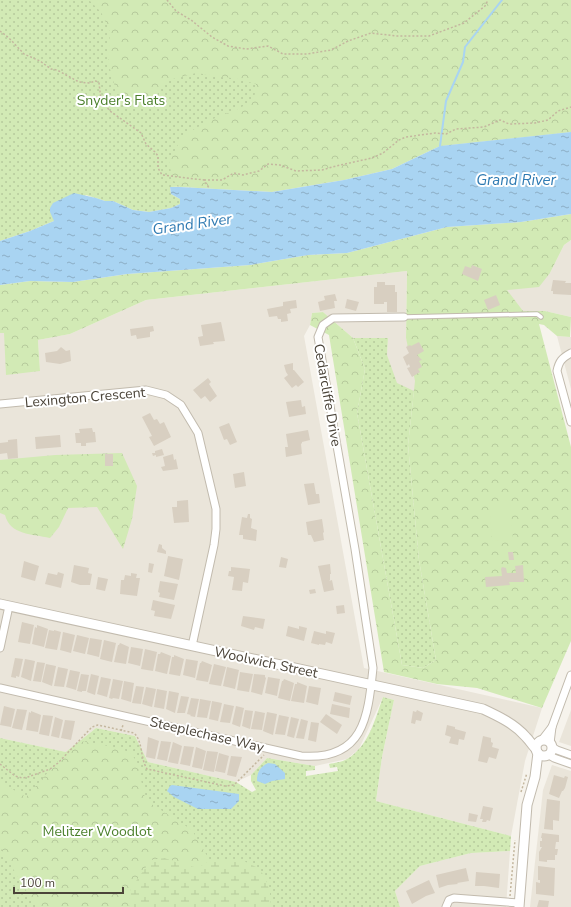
<svg xmlns="http://www.w3.org/2000/svg" width="571" height="907" viewBox="0 0 571 907" font-family="'Nunito Sans',sans-serif">
<defs>
<pattern id="green-dots" width="8" height="8" patternUnits="userSpaceOnUse"><rect width="8" height="8" fill="#d2eab5"/><path d="M2 2h.1M6 6h.1" fill="none" stroke="#b6ca9c" stroke-width="1.8" stroke-linecap="round"/></pattern>
<pattern id="forest-crowns" width="20" height="18" patternUnits="userSpaceOnUse"><rect width="20" height="18" fill="#d2eab5"/><path d="M2 6a3 3 0 1 1 6 0M12 15a3 3 0 1 1 6 0" fill="none" stroke="#b6ca9c"/></pattern>
<pattern id="wetland-marsh" width="20" height="14" patternUnits="userSpaceOnUse"><rect width="20" height="14" fill="#d2eab5"/><path d="M1 5h8M5 5V1M11 12h8M15 12V8" fill="none" stroke="#b6ca9c"/></pattern>
<pattern id="water-ripples" width="26" height="14" patternUnits="userSpaceOnUse"><rect width="26" height="14" fill="#a9d4f2"/><path d="M2 4q2-2 4 0t4 0M15 11q2-2 4 0t4 0" fill="none" stroke="#8caec5"/></pattern>
</defs>
<rect width="100%" height="100%" fill="#f6f3ec"/>
<g fill="#eae5da">
<path d="M571,240V317L545,311H523L481,316L485,251L550,273L564,245Z"/>
<path d="M407,271L406,338L429,389L414,391L388,388L387,355L388,338H353L323,312L312,313L310,325L304,336L364,668L542,708L525,761L511,836L376,801L382,757L394,700L383,697L359,749L347,759L315,766L267,758L251,775L236,782L148,762L135,736L96,728L66,752L0,738V333H4L40,371L38,340L70,334L146,300Z"/>
<path d="M557,336L571,337V389Z"/>
<path d="M571,710V746L559,742Z"/>
<path d="M552,765L571,771V907H530L543,790Z"/>
<path d="M510,851L506,907H400L395,891L420,866L471,853Z"/>
</g>
<g fill="url(#green-dots)">
<path d="M0,0H571V132L440,146L344,180L170,187L171,194L180,199V204L171,208L149,212L133,210L113,201H105L86,195L54,221L30,231L0,241Z"/>
<path d="M353,338H388L387,355L397,383L414,391L408,445L419,560L436,660L423,668L402,665L357,413L365,369Z"/>
<path d="M383,697L394,700L382,757L376,801L511,836L510,851L471,853L420,866L395,891L400,907H0V738L66,752L96,728L135,736L148,762L236,782L252,792L256,790L251,781V775L267,758L315,766V770L306,771V776L338,771L337,767L330,768L329,764C334,763 342,762 347,759C369,746 375,719 383,697Z"/>
</g>
<g fill="url(#forest-crowns)">
<path d="M89,0H571V132L440,146L392,169L344,180L272,192L180,187L172,179L169,161L183,136L208,121L238,109L254,100L256,84L238,79L196,73L165,81L155,98L151,101L117,94L108,62L110,32L101,12Z"/>
<path d="M571,214V240L564,245L550,273L539,287L507,290L523,311H545L571,317L570,337L557,336L544,325L539,324L571,447V641L542,708L477,688L437,684L384,672L329,335L310,325L312,313L323,312L353,338L365,369L357,413L402,665L423,668L436,660L419,560L408,445L415,381L406,338L407,271L146,300L70,334L38,340L40,371L6,375L4,333H0V285L30,281L73,282L127,274L250,265L308,255L347,253L447,227L521,222Z"/>
<path d="M122,453L137,486L132,519L123,549L97,507L68,508L59,527L50,538C32,534 10,535 5,515L0,513V460L55,455Z"/>
<path d="M80,741L108,746L130,752L137,762L145,798L150,803L192,830L210,861L197,868L164,858L131,888L129,907H36L0,847V782L26,797L66,752Z"/>
</g>
<path fill="url(#wetland-marsh)" d="M164,858L197,868L210,861L242,860L256,867L265,876L270,893L271,907H129L131,888L151,860Z"/>
<path fill="#d2eab5" d="M510,500L513,540L492,541L489,502Z"/>
<g fill="url(#water-ripples)">
<path d="M571,132V214L521,222L447,227L347,253L308,255L250,265L127,274L73,282L30,281L0,285V241L30,231L54,221L50,212V208L53,203L74,193L96,198L105,201H113L133,210L149,212L171,208L180,204V199L171,194L170,187H180L272,192L344,180L392,169L440,146Z"/>
<path d="M268,763L275,764L285,773V779L272,781L265,784L257,781C257,772 260,767 268,763Z"/>
<path d="M172,785L239,794V801L231,809H198L174,797L167,791L170,786Z"/>
</g>
<g fill="none" stroke-linecap="round" stroke-linejoin="round">
<path stroke="#a9d4f2" stroke-width="2" d="M440,146L446,101L463,62L465,47L502,0"/>
</g>
<g fill="#d8cfc1">
<path d="M472,265L482,269L478,281L462,274L465,266L471,268Z"/>
<path d="M553,280L566,281L565,283H571V295L553,294V291H551Z"/>
<path d="M377,282H385V285H395V292H397V312H387V302H384V304H374V287H377Z"/>
<path d="M335,294L337,301H334L335,308L320,311L318,302L325,300L324,296Z"/>
<path d="M496,295L500,305L488,310L484,300Z"/>
<path d="M347,299L359,302L356,311L345,308Z"/>
<path d="M296,300L297,308L290,309L291,313L287,314L288,321L281,322V319H278L277,316L269,317L267,309L283,306V302Z"/>
<path d="M221,322L225,341L213,342L214,344L200,346L198,337L203,336L201,325Z"/>
<path d="M153,326L154,331L150,332V337L137,339L136,335L131,336L130,329Z"/>
<path d="M419,342L424,351L417,355L422,360L419,361L422,367L418,369L420,372L412,377L407,368L410,367L409,364L407,366L403,357L409,353L406,347L410,345L411,346Z"/>
<path d="M61,347L66,351L70,350L71,361L60,364L46,362L45,353L57,351Z"/>
<path d="M293,363V370H294L304,382L298,387L296,385L292,388L284,378L288,375L286,372L284,365Z"/>
<path d="M208,378L211,382L209,384L217,396L210,402L205,396L201,399L193,390Z"/>
<path d="M301,400L302,407L305,406L306,414L289,417L286,402Z"/>
<path d="M150,413L154,420L157,419L160,424L164,422L171,437L154,446L149,437L152,436L142,417Z"/>
<path d="M229,423L237,442L230,445L227,439L224,440L219,427Z"/>
<path d="M92,428L93,432H95L96,442L86,443V446H81V443H76L75,433H80L79,429Z"/>
<path d="M308,430L310,440L302,442V443L301,444L302,454L286,457L285,447H288L286,434Z"/>
<path d="M60,435L61,447L36,449L35,437Z"/>
<path d="M17,439L18,458L8,459L7,453L0,454V443L8,442V440Z"/>
<path d="M162,449L164,455L156,457V455L153,456L152,453H155V451Z"/>
<rect x="105" y="454" width="8" height="12"/>
<path d="M173,454L174,460L176,459L178,469L163,471L161,467L165,466L163,457Z"/>
<path d="M244,472L246,486L235,488L233,474Z"/>
<path d="M314,483L316,494H319L320,503L308,505L304,484Z"/>
<path d="M188,500L189,522L174,523L172,507H177V501Z"/>
<path d="M248,514H250V518L252,519L251,528L257,530L256,541L243,539V535H239L242,517L247,518Z"/>
<path d="M322,519L324,532L323,533L324,540L314,542L311,535H308L306,522Z"/>
<path d="M159,544L162,545V548L166,551V554L157,552Z"/>
<path d="M508,552H513L514,560H509Z"/>
<path d="M168,556L183,559L179,580L164,576Z"/>
<path d="M281,557L288,559L286,568L279,567Z"/>
<path d="M24,561L39,566L35,581L21,577Z"/>
<path d="M149,563L154,564L152,573L148,572Z"/>
<path d="M330,564L331,574H330V580L329,581L332,580L334,590L324,592L318,566Z"/>
<path d="M74,565L89,568L88,573L92,574L90,585H80L71,582Z"/>
<path d="M523,565L524,582H509L510,585L486,587L485,577L502,576L501,569L502,567L506,568L507,573H516L515,566Z"/>
<path d="M231,567L250,569L248,583L243,582L242,591L232,590L234,577L228,576L229,571H231Z"/>
<path d="M58,572L64,574L61,588L45,584L48,573L57,575Z"/>
<path d="M131,573L137,574L136,578H140L137,596L120,594L121,580H124L125,575L131,576Z"/>
<path d="M98,577L108,579L105,591L96,589Z"/>
<path d="M160,581L178,584L174,600L159,597L160,593L158,592Z"/>
<path d="M315,589L316,593L310,594L309,590Z"/>
<path d="M153,600L175,605L171,619L154,616L155,611L151,610Z"/>
<path d="M344,605L345,613L337,614L336,606Z"/>
<path d="M243,616L265,619L263,629L255,627L254,630L241,626Z"/>
<path d="M22,622L34,625L30,644L18,642Z"/>
<path d="M37,625L48,629L44,647L32,644L35,627L37,628Z"/>
<path d="M288,626L299,629V626L307,628L304,641L286,636Z"/>
<path d="M49,630L54,631V630L61,632L57,650L45,648Z"/>
<path d="M314,631L326,634V631L335,633L332,644L326,642L325,645L319,644V645L311,643Z"/>
<path d="M63,632L75,635L71,653L60,650Z"/>
<path d="M77,635L89,638L85,654L73,651Z"/>
<path d="M90,638L102,640L99,657L87,654Z"/>
<path d="M104,640L116,643L112,662L100,659Z"/>
<path d="M120,643L129,647L126,664L114,662L118,645H119Z"/>
<path d="M131,647L143,649L140,666L128,663Z"/>
<path d="M145,649L157,652L153,671L141,669Z"/>
<path d="M161,652L171,656L167,674L155,671L158,654H160Z"/>
<path d="M174,655L184,659L180,676L169,674L172,657H174Z"/>
<path d="M15,658L23,659L19,677L16,676V678L11,677Z"/>
<path d="M25,659L35,661L31,681L21,677Z"/>
<path d="M186,659L198,661L195,678L183,675Z"/>
<path d="M202,661L212,665L208,682L196,680L200,663H201Z"/>
<path d="M37,662L45,663L41,682L33,681Z"/>
<path d="M46,664L56,666L52,686L42,682Z"/>
<path d="M214,664L226,667L221,686L209,684Z"/>
<path d="M58,667L68,669L64,687L54,686Z"/>
<path d="M227,667L239,670L235,689L223,686Z"/>
<path d="M70,670L80,672L76,690L66,687Z"/>
<path d="M240,672L253,674L249,692L237,690Z"/>
<path d="M81,674L89,675L86,691H82V692L77,691Z"/>
<path d="M91,674L99,676L95,695L87,692Z"/>
<path d="M254,674L265,675V677L266,678L262,695L251,692Z"/>
<path d="M101,677L111,679L107,697L97,694Z"/>
<path d="M268,677L280,679L277,696L265,693Z"/>
<path d="M113,679L123,681L119,699L113,698L112,699L109,698Z"/>
<path d="M284,679L294,683L290,701L278,698L282,681H283Z"/>
<path d="M124,681L134,683L131,702L121,699Z"/>
<path d="M297,682L307,686L304,703L291,701L295,684H297Z"/>
<path d="M136,686L144,687L141,704L132,703Z"/>
<path d="M309,686L321,688L318,705L306,702Z"/>
<path d="M146,687L156,689L152,707L142,704Z"/>
<path d="M157,689L167,691L164,709L154,707Z"/>
<path d="M169,691L179,693L175,713L166,709Z"/>
<path d="M335,692L352,696L350,705L333,701Z"/>
<path d="M181,696L189,697L185,713H177Z"/>
<path d="M191,698L199,699L195,717L190,716L191,715L187,714Z"/>
<path d="M200,699L211,701L207,718L197,717Z"/>
<path d="M212,701L222,703L218,721L209,719Z"/>
<path d="M224,704L234,706L230,723L220,722Z"/>
<path d="M332,704L350,708L349,718L330,714Z"/>
<path d="M4,706L15,709L11,727L0,725Z"/>
<path d="M236,706L244,708L240,727L232,724Z"/>
<path d="M17,709L27,710L22,730L12,728Z"/>
<path d="M245,710L253,711L250,729L242,726Z"/>
<path d="M417,710L423,713L421,721L416,720L415,724L411,723L413,711L416,712Z"/>
<path d="M31,711L41,715L38,732L26,730L29,712L31,713Z"/>
<path d="M255,711L265,713L262,730L251,729Z"/>
<path d="M267,712L277,714L273,735L263,731Z"/>
<path d="M326,714L342,725L337,734L320,722Z"/>
<path d="M43,715L53,716L49,736L39,734Z"/>
<path d="M279,715L289,717L285,735L275,734Z"/>
<path d="M55,717L63,720L59,738L51,736Z"/>
<path d="M291,717L299,719L294,738L287,736Z"/>
<path d="M301,719L308,721L304,739L296,738Z"/>
<path d="M65,720L75,721L71,740L61,738Z"/>
<path d="M311,722L319,723L316,742L308,740Z"/>
<path d="M447,725L455,727V729L466,732L464,740L459,739L458,745L449,743L451,737L445,735Z"/>
<path d="M483,736L491,738V742L493,743L492,747L499,749L496,759L489,757L487,763L478,761Z"/>
<path d="M148,737L159,741L155,759L146,757Z"/>
<path d="M161,741L171,742L167,761L157,759Z"/>
<path d="M173,742L182,746L178,764L168,762Z"/>
<path d="M184,746L194,747L190,766L180,764Z"/>
<path d="M196,747L206,751L202,769L192,767Z"/>
<path d="M207,751L218,752L214,772L203,770Z"/>
<path d="M219,753L229,756L225,773L215,771Z"/>
<path d="M231,756L242,757L236,777L227,775Z"/>
<path d="M554,775L564,778L565,776L568,777L565,788L563,791H562L559,798L549,794Z"/>
<path d="M547,799L560,801L559,821L553,820V830L544,829Z"/>
<path d="M483,806L493,808L490,821L487,820L486,822H482L483,819H480Z"/>
<path d="M469,813L478,815L476,822L468,821Z"/>
<path d="M542,833L559,835V842H556L555,849H558L557,855H555V860H547V862L539,861V852L542,847H540V841H542V838H541Z"/>
<path d="M538,866L555,868L554,896L536,894V882L540,883V880H538Z"/>
<path d="M466,868L469,881L457,883L458,884L448,885L439,888L436,875Z"/>
<path d="M476,872L500,874L499,888L484,886H475Z"/>
<path d="M429,880L435,893L426,896L412,904L406,891Z"/>
<path d="M539,900L549,901L548,907H537Z"/>
</g>
<g fill="none" stroke-linecap="round" stroke-linejoin="round">
<defs>
<path id="service" d="M404,317L537,314L541,317"/>
<g id="minor">
<path d="M571,353C562,358 559,361 557,371L571,422"/>
<path d="M0,404L146,390L166,395L181,405L198,433L216,509V529L214,545L192,646"/>
<path d="M0,648L9,606"/>
<path d="M0,688L301,756C364,761 368,717 373,668L355,549L318,337L323,325L333,318L404,317"/>
<path d="M542,740L552,727"/>
<path d="M550,743L552,727L571,675"/>
<path d="M552,747L557,750L571,755"/>
<path d="M549,755L554,758L571,764"/>
<path d="M446,907L449,900L454,898L519,903"/>
</g>
<g id="tertiary">
<path d="M0,604L483,709C498,716 515,724 526,737C530,741 532,745 536,749"/>
<circle cx="544" cy="748" r="8"/>
<path d="M519,907L527,805L535,777L538,753"/>
</g>
</defs>
<use href="#service" stroke="#c2bbae" stroke-width="5.5"/>
<use href="#minor" stroke="#c2bbae" stroke-width="9"/>
<use href="#tertiary" stroke="#c2bbae" stroke-width="11"/>
<g stroke="#c4b79f" stroke-width="1.5" stroke-dasharray="2 2" stroke-linecap="butt">
<path d="M167,0L176,11L191,20L212,37L228,46L246,49L268,46L283,54H307L331,50L348,41L371,33L396,36H429L464,23L485,6L488,0"/>
<path d="M0,31L9,38L24,54L40,61L51,69L57,70L79,82L89,83L96,81L99,83L101,100L110,111L141,133L146,144L155,152L158,156V168L162,175L204,180L209,188"/>
<path d="M204,180H222L234,173L243,175L259,171L268,164L280,165L296,171L322,170L336,166L372,158L383,153L399,140L406,137L435,133L446,134L456,129L484,127L500,120L509,124L535,123L548,120L558,111L571,107"/>
<path d="M121,731L123,725"/>
<path d="M0,764L15,776L22,778L28,777L50,769L58,763L92,727L98,725L134,733C143,741 140,758 147,769L225,786L234,785L264,755"/>
<path d="M521,792L527,773"/>
<path d="M510,896L515,840"/>
</g>
<use href="#service" stroke="#fff" stroke-width="3.5"/>
<use href="#minor" stroke="#fff" stroke-width="7"/>
<use href="#tertiary" stroke="#fff" stroke-width="9"/>
</g>
<g text-anchor="middle" stroke-width="4" stroke-linejoin="round" paint-order="stroke">
<g font-size="14" fill="#4a7f2a" stroke="#fff">
<text x="121" y="105">Snyder's Flats</text>
<text x="97" y="836">Melitzer Woodlot</text>
</g>
<g font-size="14" fill="#4b4439" stroke="#fff">
<text transform="translate(328 395) rotate(80)" y="5">Cedarcliffe Drive</text>
<text transform="translate(85 397) rotate(-5)" y="5">Lexington Crescent</text>
<text transform="translate(266 662) rotate(12)" y="5">Woolwich Street</text>
<text transform="translate(207 734) rotate(13)" y="5">Steeplechase Way</text>
</g>
<g font-size="15" font-style="italic" fill="#2e7ab2" stroke="#fff">
<text x="516" y="185">Grand River</text>
<text transform="translate(192 224) rotate(-8)" y="5">Grand River</text>
</g>
</g>
<path d="M14 887v6h109v-6" fill="none" stroke="#4b4439" stroke-width="2"/>
<text x="20" y="887" font-size="12" fill="#4b4439" stroke="#ffffff" stroke-width="3" paint-order="stroke">100 m</text>
</svg>
